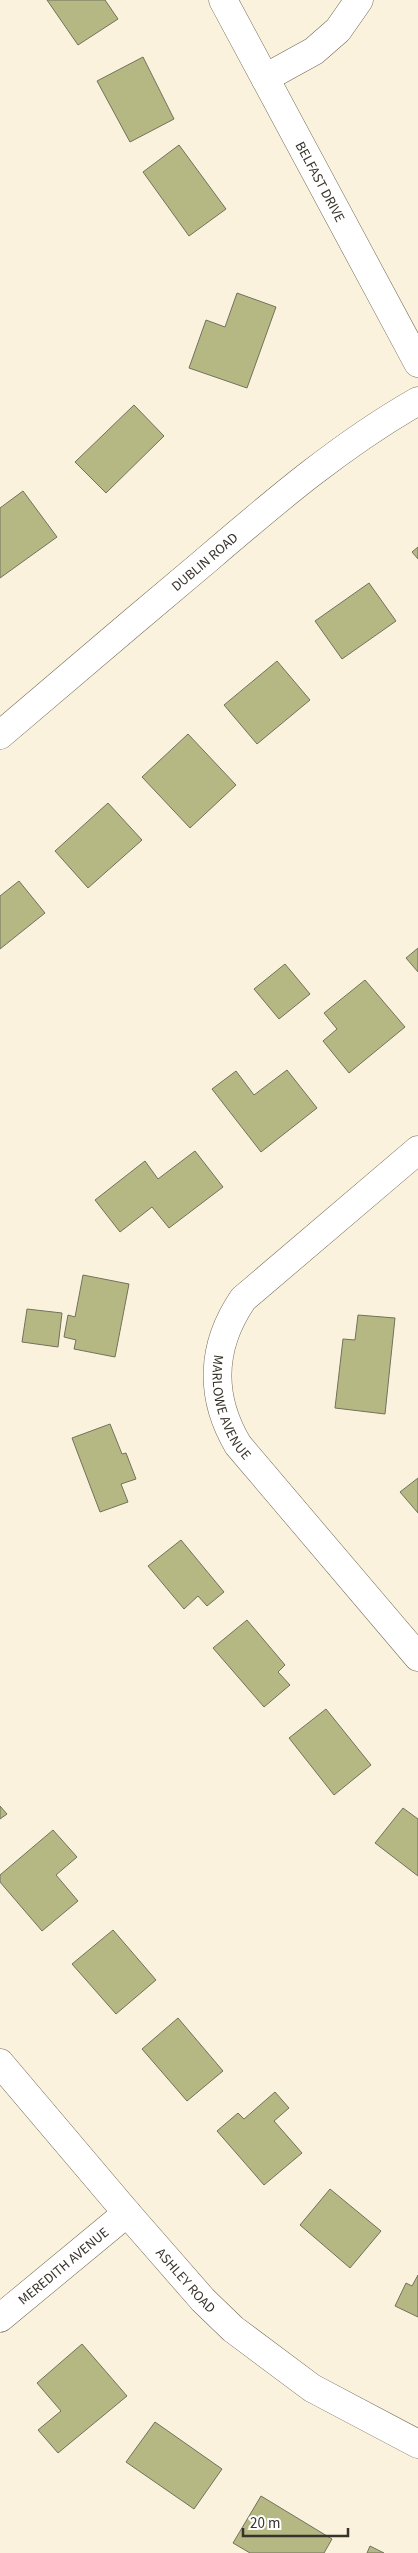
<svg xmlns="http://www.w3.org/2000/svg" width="418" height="2553" viewBox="0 0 418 2553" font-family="'Source Sans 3',sans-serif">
<rect width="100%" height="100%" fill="#fbf2dd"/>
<g fill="#b6b883" stroke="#71725e">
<path d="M47,0H105L118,19L78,45Z"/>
<path d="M143,57L174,119L130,142L97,81Z"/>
<path d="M179,145L226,209L189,236L143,172Z"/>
<path d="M237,293L276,307L247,388L189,368L206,320L225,327Z"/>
<path d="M134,405L164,436L106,493L75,462Z"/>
<path d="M23,491L57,537L0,578V508Z"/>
<path d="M418,547V559L412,552Z"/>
<path d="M369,583L396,621L342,659L315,621Z"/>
<path d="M277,661L310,700L257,744L224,705Z"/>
<path d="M188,734L236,785L190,828L142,777Z"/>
<path d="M108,803L142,840L88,888L55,851Z"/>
<path d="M19,881L45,913L0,949V896Z"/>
<path d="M418,948V972L406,958Z"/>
<path d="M285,964L310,994L279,1019L254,989Z"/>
<path d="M365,980L405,1027L349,1073L323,1041L337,1029L324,1013Z"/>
<path d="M287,1070L317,1108L261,1152L212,1089L236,1071L254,1095Z"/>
<path d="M195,1151L223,1187L169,1228L152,1207L120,1232L95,1200L145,1161L158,1179Z"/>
<path d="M83,1275L129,1284L115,1357L74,1349L76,1340L64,1337L68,1315L75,1317Z"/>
<path d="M27,1309L62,1313L58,1347L22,1342Z"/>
<path d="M358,1315L395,1318L385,1414L335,1408L343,1339L355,1340Z"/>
<path d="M110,1424L122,1454L126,1453L136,1479L121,1484L128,1502L100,1512L72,1438Z"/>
<path d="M418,1478V1513L400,1492Z"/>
<path d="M181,1540L224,1592L207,1606L198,1596L184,1609L148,1566Z"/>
<path d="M247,1620L285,1665L278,1672L290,1685L264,1707L213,1648Z"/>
<path d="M326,1709L371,1765L334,1795L289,1738Z"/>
<path d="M0,1806L7,1814L0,1819Z"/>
<path d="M403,1808L418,1819V1876L375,1843Z"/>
<path d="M53,1830L77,1857L56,1875L78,1901L42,1931L0,1882V1875Z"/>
<path d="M113,1930L156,1980L116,2014L72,1964Z"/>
<path d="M178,2018L223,2071L187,2101L142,2049Z"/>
<path d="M275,2092L289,2108L274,2121L302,2153L264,2185L217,2131L238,2113L244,2119Z"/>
<path d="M330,2189L381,2231L350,2268L300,2225Z"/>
<path d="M418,2275V2317L395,2306L406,2283L412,2286Z"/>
<path d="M82,2344L127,2396L58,2453L38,2430L61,2411L37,2383Z"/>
<path d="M155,2422L222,2469L194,2509L126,2462Z"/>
<path d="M261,2496L332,2539L324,2553H250L233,2543Z"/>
<path d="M370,2546L384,2553H367Z"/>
</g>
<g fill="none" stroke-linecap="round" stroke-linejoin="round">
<defs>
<g id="minor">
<path id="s1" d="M223,0L418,363"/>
<path d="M265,78L314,51L338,30L359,0"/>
<path id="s2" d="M0,735C68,677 135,620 203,563C272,504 339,446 418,401"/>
<path id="s3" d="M418,1150L243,1299C211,1346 209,1396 238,1445L418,1657"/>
<path id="s4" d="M0,2063L127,2213L203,2300L233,2329L312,2388L418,2444"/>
<path id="s5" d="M0,2318L127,2213"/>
</g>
</defs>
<use href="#minor" stroke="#716a57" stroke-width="29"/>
<use href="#minor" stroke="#fff" stroke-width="28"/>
</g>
<g text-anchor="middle" stroke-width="4" stroke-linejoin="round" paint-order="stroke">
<g font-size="14" fill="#37332b" stroke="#fff">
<text dy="5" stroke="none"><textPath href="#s1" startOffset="206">BELFAST DRIVE</textPath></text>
<text dy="5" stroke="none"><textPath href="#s2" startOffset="268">DUBLIN ROAD</textPath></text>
<text dy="5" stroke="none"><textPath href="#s3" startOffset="346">MARLOWE AVENUE</textPath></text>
<text dy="5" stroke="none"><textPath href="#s5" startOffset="82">MEREDITH AVENUE</textPath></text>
<text dy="5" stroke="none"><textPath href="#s4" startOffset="286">ASHLEY ROAD</textPath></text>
</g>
</g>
<path d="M243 2528v8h105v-8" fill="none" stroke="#37332b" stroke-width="2.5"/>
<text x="250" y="2528" font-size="15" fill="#37332b" stroke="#ffffff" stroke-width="4" paint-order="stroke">20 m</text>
</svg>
